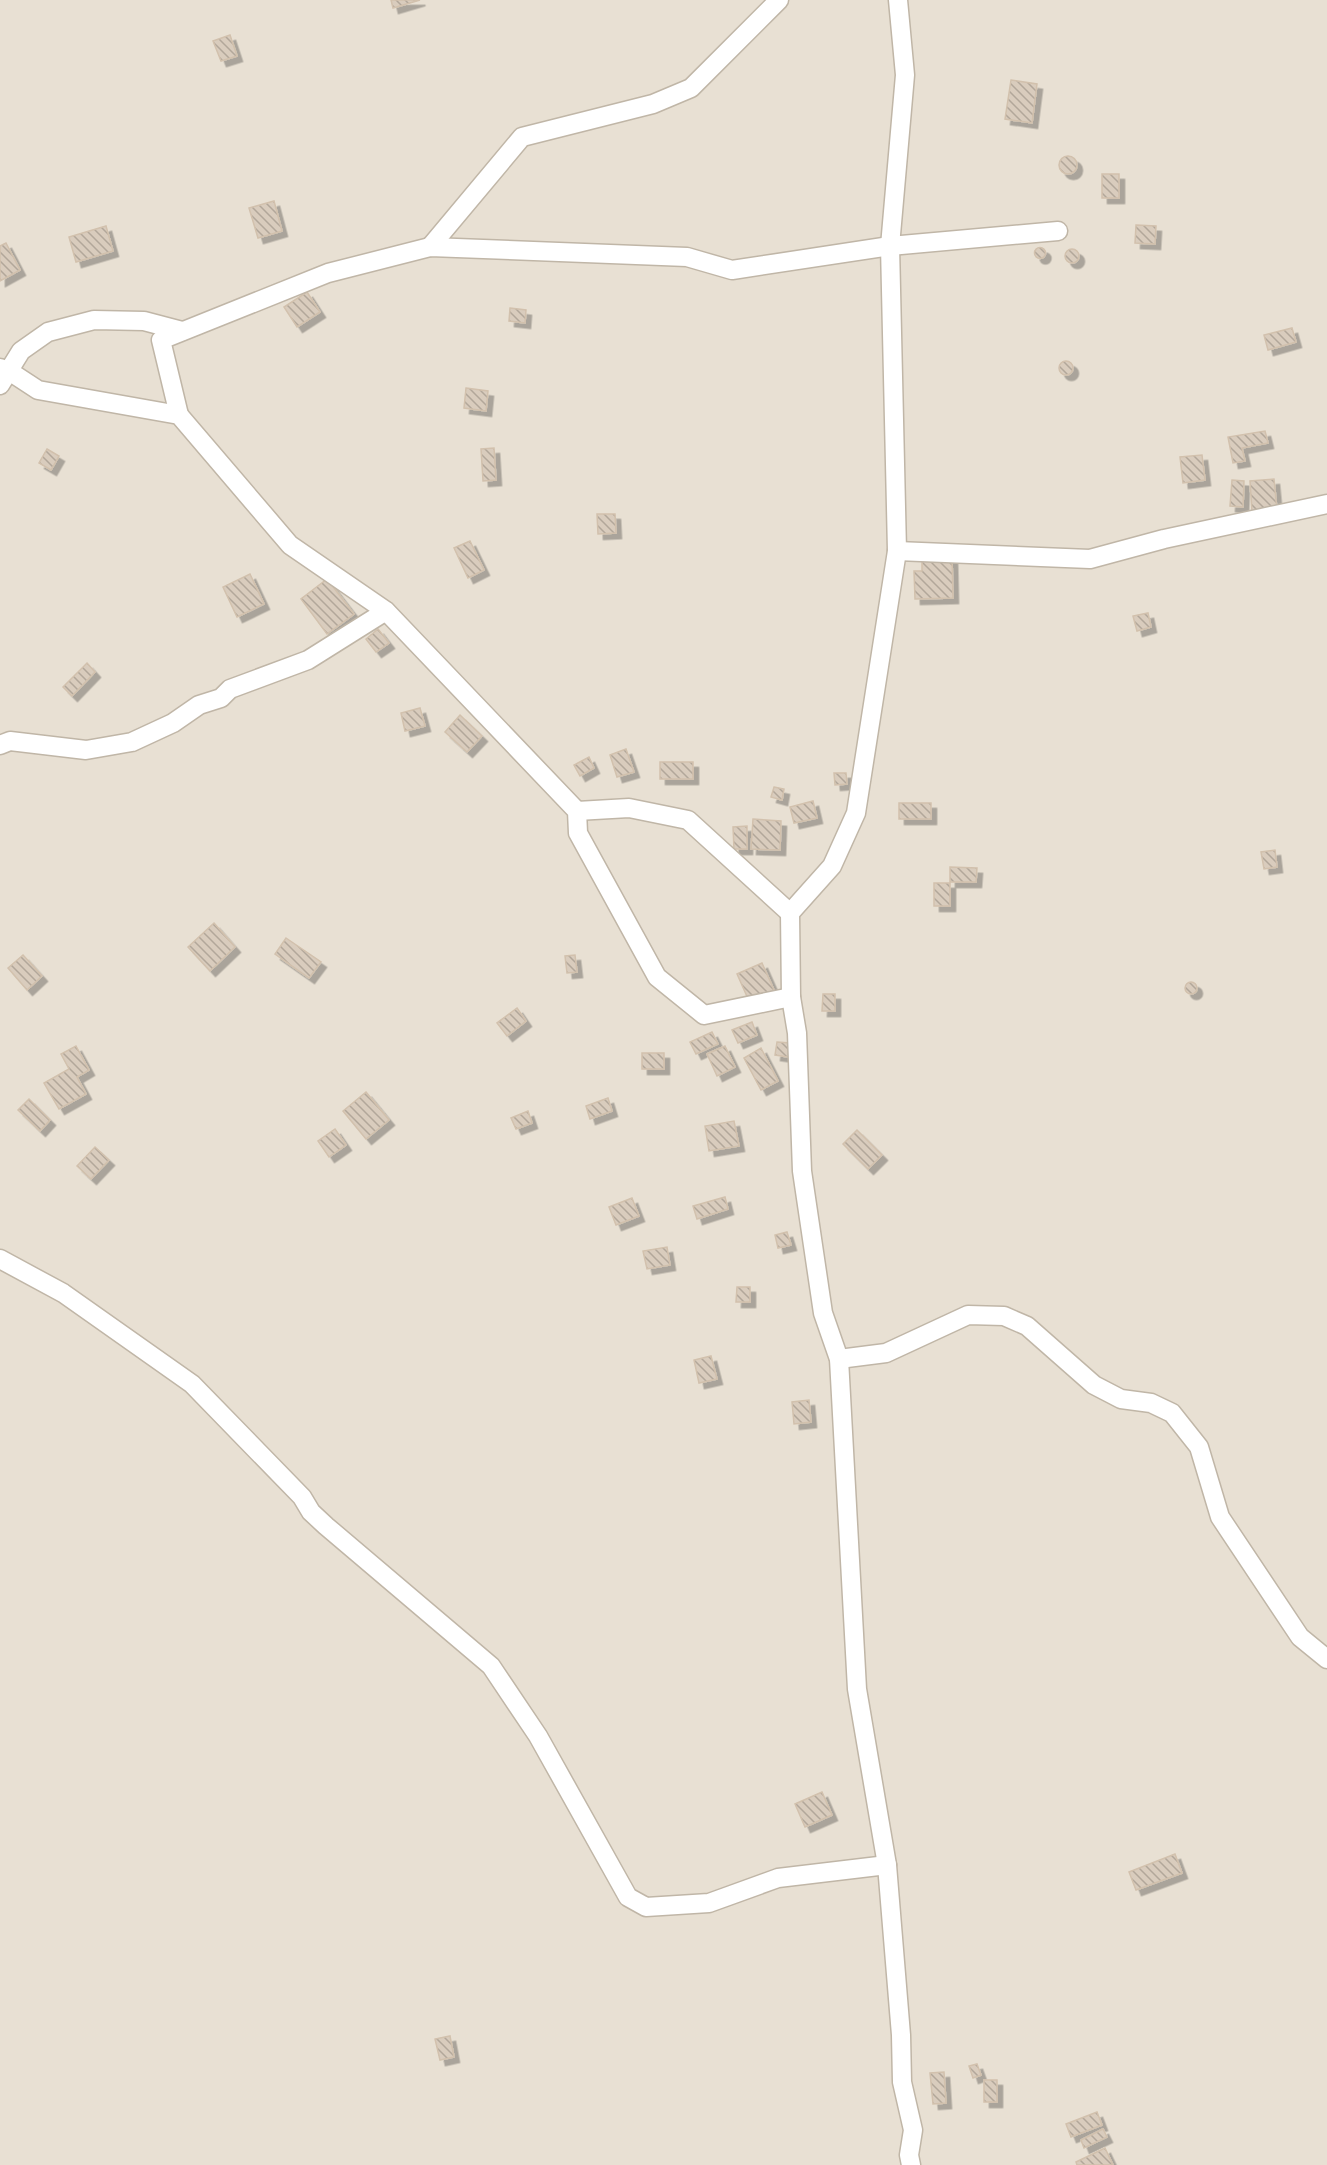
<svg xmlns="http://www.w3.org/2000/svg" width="1327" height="2165" viewBox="0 0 1327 2165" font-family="'IBM Plex Sans',sans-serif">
<defs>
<pattern id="building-back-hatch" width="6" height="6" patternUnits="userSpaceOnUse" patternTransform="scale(1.5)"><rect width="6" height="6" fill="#d9ccbd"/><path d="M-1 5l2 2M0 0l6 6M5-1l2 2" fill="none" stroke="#b2a79a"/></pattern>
<filter id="shadow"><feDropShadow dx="5.5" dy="5.5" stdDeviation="0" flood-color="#0004"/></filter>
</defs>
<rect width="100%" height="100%" fill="#f4efe5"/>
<rect fill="#e8e0d3" x="0" y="0" width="1327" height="2165"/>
<g fill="url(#building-back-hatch)" stroke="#d2c1ad" stroke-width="1.5" filter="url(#shadow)">
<path d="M391,0H420L393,8Z"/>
<path d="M230,35L237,56L221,61L213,41Z"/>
<path d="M1011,80L1037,84L1032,123L1005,119Z"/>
<circle cx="1068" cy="165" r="9"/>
<rect x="1102" y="174" width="17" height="24"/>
<path d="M274,201L282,231L258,238L249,208Z"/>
<path d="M1136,225L1156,226L1155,244L1135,243Z"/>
<path d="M106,226L113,251L76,262L69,237Z"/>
<path d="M6,243L20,270L0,281V246Z"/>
<circle cx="1040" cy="253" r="5.5"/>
<circle cx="1072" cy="256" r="7"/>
<path d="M307,292L320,312L297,327L284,307Z"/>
<path d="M510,308L526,310L525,323L509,321Z"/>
<path d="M1292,328L1296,342L1268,350L1264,335Z"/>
<circle cx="1066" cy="368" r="7"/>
<path d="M466,388L488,391L486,411L464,408Z"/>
<path d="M1265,431L1268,443L1242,448L1245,461L1233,463L1228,437Z"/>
<path d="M494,448L496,480L483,481L481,449Z"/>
<path d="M47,449L59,456L51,470L39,463Z"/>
<path d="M1202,455L1205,480L1183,483L1180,457Z"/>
<path d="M1274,479L1277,510L1252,512L1250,481Z"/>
<path d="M1232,480L1244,481L1243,507L1230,506Z"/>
<path d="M597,514H615L616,533L598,534Z"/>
<path d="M470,541L484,570L468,578L454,548Z"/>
<path d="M922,557H952L953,598L915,599L914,571H922Z"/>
<path d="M250,574L264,604L237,617L223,587Z"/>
<path d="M327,579L354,614L327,634L301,599Z"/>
<path d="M1148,613L1151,627L1137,631L1133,616Z"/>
<path d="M378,629L389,643L376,652L366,639Z"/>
<path d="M87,663L95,672L72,696L63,687Z"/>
<path d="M420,708L425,726L405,731L401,713Z"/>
<path d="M460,715L482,736L467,752L445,732Z"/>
<path d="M626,749L634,772L617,777L610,755Z"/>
<path d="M589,757L594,768L580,776L574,765Z"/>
<rect x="660" y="762" width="33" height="17"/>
<path d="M834,773H846L847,784L835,785Z"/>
<path d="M774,787L784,789L782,800L771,797Z"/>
<path d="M813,801L817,818L794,823L790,807Z"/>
<rect x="899" y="803" width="32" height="16"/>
<path d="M753,819L781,821L780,850L751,849Z"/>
<path d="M747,826V849H734L733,827Z"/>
<path d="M1275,850L1277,867L1264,869L1261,852Z"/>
<path d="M950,867L977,868L976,882H950Z"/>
<rect x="934" y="883" width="16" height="23"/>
<path d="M214,923L235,947L210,971L188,947Z"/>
<path d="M286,938L321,962L309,978L275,954Z"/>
<path d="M23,955L42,976L27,990L8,968Z"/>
<path d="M575,955L577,972L567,973L565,956Z"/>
<path d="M762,963L774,990L749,1001L737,974Z"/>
<circle cx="1191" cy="988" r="6"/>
<path d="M823,994H835V1011H822Z"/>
<path d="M517,1008L526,1021L507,1036L497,1023Z"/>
<path d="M752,1022L757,1035L738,1043L732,1030Z"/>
<path d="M712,1032L718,1044L696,1054L690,1042Z"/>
<path d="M777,1042L790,1043L788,1057L775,1055Z"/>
<path d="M76,1046L89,1070L77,1077L86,1094L59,1109L44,1083L69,1069L61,1054Z"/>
<path d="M725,1046L735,1067L717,1076L707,1054Z"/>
<path d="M761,1048L778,1081L761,1090L744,1058Z"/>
<rect x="642" y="1053" width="22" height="16"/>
<path d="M366,1092L389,1120L366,1139L343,1111Z"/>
<path d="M608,1098L612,1111L590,1119L586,1106Z"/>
<path d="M29,1099L50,1120L40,1131L18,1110Z"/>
<path d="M528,1111L532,1123L516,1129L511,1118Z"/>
<path d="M734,1121L739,1146L709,1151L705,1126Z"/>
<path d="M335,1129L346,1145L329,1157L318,1141Z"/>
<path d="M857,1130L882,1155L868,1169L843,1144Z"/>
<path d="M95,1147L109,1160L91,1179L77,1166Z"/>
<path d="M725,1197L728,1209L697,1219L693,1206Z"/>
<path d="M632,1198L639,1216L616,1225L609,1207Z"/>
<path d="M787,1232L791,1245L778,1248L775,1235Z"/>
<path d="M667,1247L670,1265L647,1269L643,1251Z"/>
<path d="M737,1287H750V1302H736Z"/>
<path d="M711,1356L717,1379L699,1383L694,1360Z"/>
<path d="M809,1400L811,1422L794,1424L792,1402Z"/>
<path d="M822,1792L832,1815L805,1827L795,1804Z"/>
<path d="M1175,1854L1182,1873L1136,1890L1129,1872Z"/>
<path d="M450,2036L454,2057L440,2060L435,2039Z"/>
<path d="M977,2064L981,2075L973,2078L969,2066Z"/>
<path d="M944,2072L946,2103L933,2104L930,2073Z"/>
<rect x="984" y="2080" width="13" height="22"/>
<path d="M1097,2112L1102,2125L1071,2137L1066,2124Z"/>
<path d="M1103,2129L1107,2137L1084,2148L1081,2140Z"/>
<path d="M1105,2148L1113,2165H1077L1076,2162Z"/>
</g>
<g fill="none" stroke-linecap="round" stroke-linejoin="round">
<defs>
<g id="minor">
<path d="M898,0L905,75L890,246L897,551L856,813L832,866L790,913L791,997L797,1033L802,1171L823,1313L839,1359L857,1689L887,1865L901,2035L902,2082L913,2130L909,2155L911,2165"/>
<path d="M430,247L522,137L653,104L691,88L779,0"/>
<path d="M0,368L9,371L38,390L179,415L290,545L386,611L577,811L578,833L657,977L704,1015L791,997"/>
<path d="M0,385L21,351L48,332L94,320L144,321L182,331"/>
<path d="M179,415L161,340L328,273L430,247L687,257L732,270L890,246L1058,231"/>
<path d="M897,551L1090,559L1164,539L1327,504"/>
<path d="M0,745L10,741L86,750L132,742L173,723L199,705L221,698L230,689L308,660L386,611"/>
<path d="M577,811L629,808L688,820L790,913"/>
<path d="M0,1259L63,1293L192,1384L302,1497L311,1512L326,1526L491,1666L538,1736L628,1897L646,1907L709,1903L778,1878L887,1865"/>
<path d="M839,1359L886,1353L968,1315L1004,1316L1027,1326L1094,1385L1121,1399L1151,1403L1172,1413L1199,1447L1220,1517L1300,1637L1327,1659"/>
</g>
</defs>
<use href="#minor" stroke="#c0b6a7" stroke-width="21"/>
<use href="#minor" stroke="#fff" stroke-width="18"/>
</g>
</svg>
